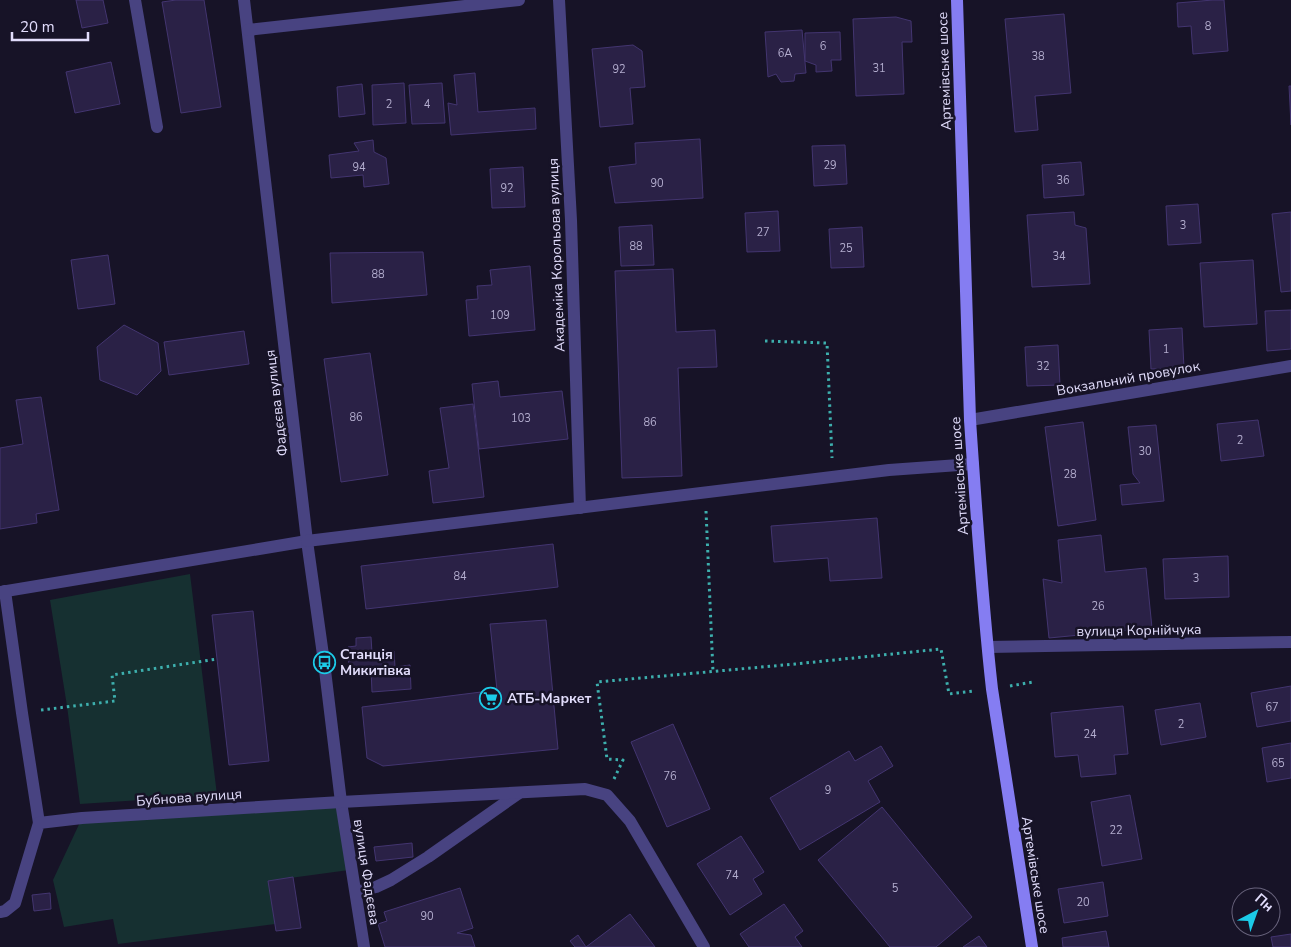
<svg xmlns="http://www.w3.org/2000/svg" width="1291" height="947" viewBox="0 0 1291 947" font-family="'Nunito Sans',sans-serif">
<rect width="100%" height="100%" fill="#171327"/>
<g fill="#163031">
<path d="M190,574L217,795L80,804L67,706L50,600Z"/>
<path d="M341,802L349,870L268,881L275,924L118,944L113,919L64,927L53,880L82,818Z"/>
</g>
<g fill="#2a2146" stroke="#433570">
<path d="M76,0H103L108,23L82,28Z"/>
<path d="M176,0H204L221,107L181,113L162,2Z"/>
<path d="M1213,0H1224L1228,51L1193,54L1191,26L1178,27L1177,3Z"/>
<path d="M1064,14L1071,93L1035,96L1038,130L1015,132L1005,19Z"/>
<path d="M896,17L911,21L912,42H902L904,94L856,96L853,19Z"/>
<path d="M802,30L806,73L795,74L794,81L781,82L776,74L768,77L765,32Z"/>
<path d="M840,32L841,60H831L832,71L816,72V65L805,61V33Z"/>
<path d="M633,45L642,51L645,87L630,88L633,124L600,127L592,49Z"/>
<path d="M111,62L120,104L75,113L66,72Z"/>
<path d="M475,73L478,112L535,108L536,129L451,135L448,103L457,105L454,75Z"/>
<path d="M404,83L406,123L373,125L372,85Z"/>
<path d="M442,83L445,123L412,124L409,85Z"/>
<path d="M362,84L365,114L339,117L337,87Z"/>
<path d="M1289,86H1291V125Z"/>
<path d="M700,139L703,198L615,203L609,167L636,164L635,143Z"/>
<path d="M373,140L374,152L386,158L389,184L364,187L363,175L331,178L329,155L359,151L354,143Z"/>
<path d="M845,145L847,184L814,186L812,146Z"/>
<path d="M1081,162L1084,195L1044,198L1042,165Z"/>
<path d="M523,167L525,207L492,208L490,169Z"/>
<path d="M1198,204L1201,243L1168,245L1166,206Z"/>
<path d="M778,211L780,251L747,252L745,213Z"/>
<path d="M1074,212L1075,225L1086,228L1090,284L1032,287L1027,215Z"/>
<path d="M1291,212V291L1281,292L1272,214Z"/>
<path d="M652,225L654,265L621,266L619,227Z"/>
<path d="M862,227L864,267L831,268L829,229Z"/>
<path d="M423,252L427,295L332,303L330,253Z"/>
<path d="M108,255L115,304L78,309L71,260Z"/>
<path d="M1253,260L1257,324L1204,327L1200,263Z"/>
<path d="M530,266L535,330L469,336L466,300L478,299L477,286L492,285L490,270Z"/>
<path d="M673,269L676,332L715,330L717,367L678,368L682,476L622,478L615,271Z"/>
<path d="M1291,310V349L1267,351L1265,311Z"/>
<path d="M124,325L158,343L161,371L137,395L100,380L97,347Z"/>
<path d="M1182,328L1184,368L1151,369L1149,330Z"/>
<path d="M244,331L249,364L169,375L164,342Z"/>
<path d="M1058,345L1060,385L1027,386L1025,347Z"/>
<path d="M370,353L388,475L341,482L324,359Z"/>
<path d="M498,381L500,397L562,391L568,439L479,449L472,384Z"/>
<path d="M41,397L59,510L36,514L37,523L0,529V448L23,444L16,400Z"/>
<path d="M473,404L484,497L433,503L429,471L449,468L440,408Z"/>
<path d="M1258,420L1264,456L1221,461L1217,424Z"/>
<path d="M1083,422L1096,520L1058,526L1045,427Z"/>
<path d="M1156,425L1164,501L1122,505L1120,485L1140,483L1133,474L1128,427Z"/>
<path d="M877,518L882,578L830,581L828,558L774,562L771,526Z"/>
<path d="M1101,535L1105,572L1146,568L1152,628L1049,638L1043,579L1062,583L1058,540Z"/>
<path d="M553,544L558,587L366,609L361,566Z"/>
<path d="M1228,556L1229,597L1165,599L1163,559Z"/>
<path d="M253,611L269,761L229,765L212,615Z"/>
<path d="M546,620L558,749L383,766L367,758L362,707L497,690L490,624Z"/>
<path d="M371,637L372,653L394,651L395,667L410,665L411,689L372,692L371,669L349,670L348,647L356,646V638Z"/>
<path d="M1291,686V721L1257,727L1251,693Z"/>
<path d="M1200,703L1206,737L1161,745L1155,710Z"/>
<path d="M1123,706L1128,754L1114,755L1116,774L1081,777L1078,755L1055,757L1051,713Z"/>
<path d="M673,724L710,809L667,827L631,742Z"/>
<path d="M1291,743V778L1267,782L1262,748Z"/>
<path d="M881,746L893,766L868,781L880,802L800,850L770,798L849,751L855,761Z"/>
<path d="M1130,795L1142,859L1102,866L1091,802Z"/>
<path d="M882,807L972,917L936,947H890L818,860Z"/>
<path d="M741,836L764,872L753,879L762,894L730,915L697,864Z"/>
<path d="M412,843L413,857L376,861L374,847Z"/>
<path d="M293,877L301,928L276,931L268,881Z"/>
<path d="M1103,882L1108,916L1064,923L1058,889Z"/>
<path d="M460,888L473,928L457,933L471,935L475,947H385L378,924L387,921L384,912Z"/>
<path d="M50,893L51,909L34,911L32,895Z"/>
<path d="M784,904L803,931L795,937L802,947H749L740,934Z"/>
<path d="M630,914L655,947H575L570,941L578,935L586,947Z"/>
<path d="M1106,931L1109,947H1063L1062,938Z"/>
<path d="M1291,934V947H1273L1271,937Z"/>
<path d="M979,936L987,947H963Z"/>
</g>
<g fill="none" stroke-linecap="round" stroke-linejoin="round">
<g stroke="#3dafad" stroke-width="3" stroke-dasharray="2.5 4" stroke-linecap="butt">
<path d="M765,341L827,343L832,458"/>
<path d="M706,511L713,672"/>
<path d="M1010,686L1033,682"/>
<path d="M41,710L115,701L112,675L217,659"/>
<path d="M614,779L623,760L607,759L597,682L795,664L941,649L949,694L974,691"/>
</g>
<g stroke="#484381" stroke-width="12">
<path d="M135,0L157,127"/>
<path d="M0,592L307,541"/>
<path d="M356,892L376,887L391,880L428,857L519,793"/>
</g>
<g stroke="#484381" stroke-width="12">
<path d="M244,0L307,541L324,662L341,802L364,947"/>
<path d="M559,0L571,220L580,508"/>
<path d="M248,30L519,0"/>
<path d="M970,420L1291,366"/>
<path d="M307,541L889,470L973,464"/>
<path d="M5,591L22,713L39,823"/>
<path d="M988,647L1291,642"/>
<path d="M0,912L5,911L15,903L39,823L82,818L341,802L585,789L607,795L630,821L704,947"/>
</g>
<path stroke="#857df2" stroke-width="12" d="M957,0L970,420C976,510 982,600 992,689L1032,947"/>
</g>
<defs>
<symbol id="bus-ring" viewBox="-11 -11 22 22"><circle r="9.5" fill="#171327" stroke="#1ccbe8" stroke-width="1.5"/><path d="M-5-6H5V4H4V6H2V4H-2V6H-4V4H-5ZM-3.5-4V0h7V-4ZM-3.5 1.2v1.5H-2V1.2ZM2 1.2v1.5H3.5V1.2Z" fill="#1ccbe8"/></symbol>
<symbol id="supermarket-ring" viewBox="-11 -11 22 22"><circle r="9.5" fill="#171327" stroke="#1ccbe8" stroke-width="1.5"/><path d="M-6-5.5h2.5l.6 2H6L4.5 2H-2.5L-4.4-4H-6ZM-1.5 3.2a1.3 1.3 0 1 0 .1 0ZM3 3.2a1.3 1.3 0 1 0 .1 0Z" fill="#1ccbe8"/></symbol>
</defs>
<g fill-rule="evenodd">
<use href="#bus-ring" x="312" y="650" width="25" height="25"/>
<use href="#supermarket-ring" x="478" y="686" width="25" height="25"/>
</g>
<g text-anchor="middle" stroke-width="5" stroke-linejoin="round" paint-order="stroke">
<g font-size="11" fill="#b3adce">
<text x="1208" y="30">8</text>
<text x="823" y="50">6</text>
<text x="785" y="57">6А</text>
<text x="1038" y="60">38</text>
<text x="879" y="72">31</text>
<text x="619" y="73">92</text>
<text x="389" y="108">2</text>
<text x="427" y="108">4</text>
<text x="830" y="169">29</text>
<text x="359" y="171">94</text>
<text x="1063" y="184">36</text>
<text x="657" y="187">90</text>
<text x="507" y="192">92</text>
<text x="1183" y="229">3</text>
<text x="763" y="236">27</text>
<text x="636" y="250">88</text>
<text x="846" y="252">25</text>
<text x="1059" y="260">34</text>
<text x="378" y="278">88</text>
<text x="500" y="319">109</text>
<text x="1166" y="353">1</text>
<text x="1043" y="370">32</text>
<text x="356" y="421">86</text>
<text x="521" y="422">103</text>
<text x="650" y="426">86</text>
<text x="1240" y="444">2</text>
<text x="1145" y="455">30</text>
<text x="1070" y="478">28</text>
<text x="460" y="580">84</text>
<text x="1196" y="582">3</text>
<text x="1098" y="610">26</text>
<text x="1272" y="711">67</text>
<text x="1181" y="728">2</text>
<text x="1090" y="738">24</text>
<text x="1278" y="767">65</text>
<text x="670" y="780">76</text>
<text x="828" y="794">9</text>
<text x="1116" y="834">22</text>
<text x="732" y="879">74</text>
<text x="895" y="892">5</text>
<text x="1083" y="906">20</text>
<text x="427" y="920">90</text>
</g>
<g font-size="14" fill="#e1dcfb" stroke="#171327">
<text transform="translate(944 71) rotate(-92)" y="5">Артемівське шосе</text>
<text transform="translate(556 255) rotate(-92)" y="5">Академіка Корольова вулиця</text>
<text transform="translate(1128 378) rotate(-10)" y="5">Вокзальний провулок</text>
<text transform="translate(276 403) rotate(-97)" y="5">Фадєєва вулиця</text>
<text transform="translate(959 476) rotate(-94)" y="5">Артемівське шосе</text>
<text transform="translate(1139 630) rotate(-1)" y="5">вулиця Корнійчука</text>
<text transform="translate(189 797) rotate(-4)" y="5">Бубнова вулиця</text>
<text transform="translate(367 872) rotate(81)" y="5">вулиця Фадєєва</text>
<text transform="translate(1036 875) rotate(81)" y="5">Артемівське шосе</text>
</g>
<g font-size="14" font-weight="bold" fill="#e1dcfb" stroke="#171327" text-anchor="start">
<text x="340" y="659">Станція<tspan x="340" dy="16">Микитівка</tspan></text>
<text x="507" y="703">АТБ-Маркет</text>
</g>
</g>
<g transform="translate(1256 912) rotate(41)"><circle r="24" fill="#171327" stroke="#68637c"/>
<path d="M0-4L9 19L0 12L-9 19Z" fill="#1ccbe8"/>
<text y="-8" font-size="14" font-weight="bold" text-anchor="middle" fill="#e1dcfb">Пн</text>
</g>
<path d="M12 32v8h76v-8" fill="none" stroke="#e1dcfb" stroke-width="2.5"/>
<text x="20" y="32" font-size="15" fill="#e1dcfb" stroke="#171327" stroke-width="4" paint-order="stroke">20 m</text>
</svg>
